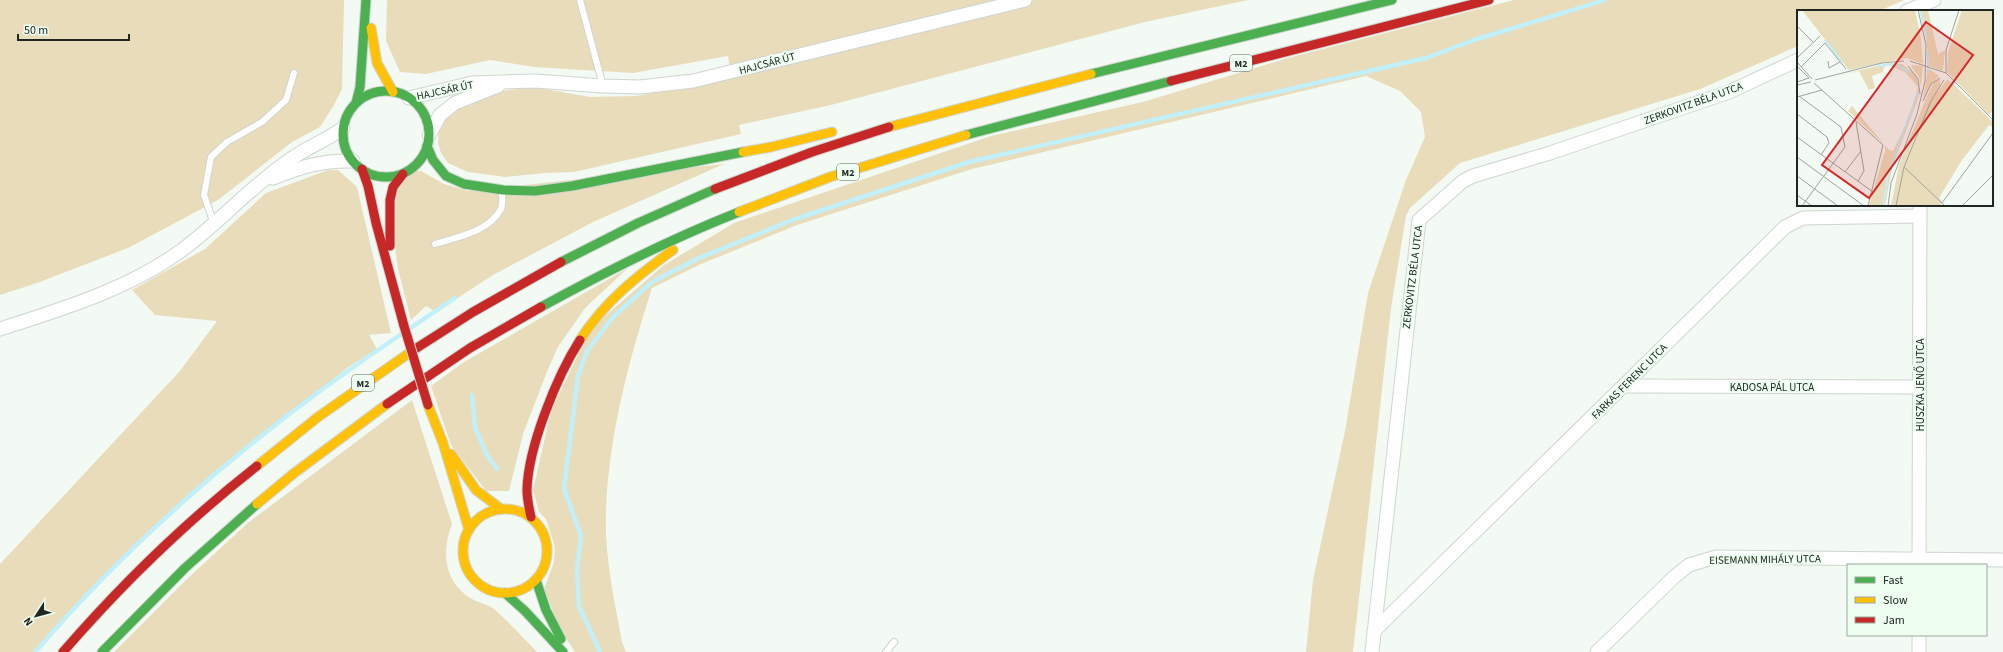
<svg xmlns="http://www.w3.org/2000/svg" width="2003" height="652" viewBox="0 0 2003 652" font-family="'Source Sans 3',sans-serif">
<rect width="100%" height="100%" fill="#f2faf3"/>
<g fill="#e9dcba">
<path d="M0,0H344L342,89L334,105L320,127L292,142L218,200L128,248L37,283L0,295Z"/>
<path d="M387,0H1248L1145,22L831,105L739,125L741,134L574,172L545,173L505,177L468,172L448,163L441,153L438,143L439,129L446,118L456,109L501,91L533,87L590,97L637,96L731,78L728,56L633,73L534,67L490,60L426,74L400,72L386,41Z"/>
<path d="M1514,0H1904L1879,11H1798V46L1700,89L1460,163L1410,208L1406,216L1391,308L1353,652H1306L1313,580L1345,431L1368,293L1406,180L1425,137L1421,112L1400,91L1366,76L972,169L797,225L701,264L652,288C629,360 609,434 606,510C604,554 614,599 622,642L626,652H575L560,629L544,589L554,562L555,547L546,519L539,512L533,490L551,411L591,328L664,265L734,223L991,136L1143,102L1288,58Z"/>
<path d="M724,164L593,222L493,275L436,312L426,306L411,320L398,269L391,219L396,186L414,171H421L444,184L468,191Z"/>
<path d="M328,170H338L357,187L391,333L369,335L377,349L347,368L207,480L119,560L33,652H0V564L180,371L217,321L155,315L132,290L205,249L266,193Z"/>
<path d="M628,268L585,308L558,347L548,369L523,434L509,491H486L451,445L431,386L464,362Z"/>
<path d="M412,400L452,524C441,552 444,582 472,599C478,603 488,604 494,609C509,622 523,638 537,652H114L187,579L249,522Z"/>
</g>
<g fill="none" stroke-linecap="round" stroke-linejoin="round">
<g stroke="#c1effa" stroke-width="4.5">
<path d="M409,329L455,298"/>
<path d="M472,395L475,427L487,455L497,469"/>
<path d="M35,652C140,530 269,422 403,333"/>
<path d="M600,652L579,606L577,570L581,536L564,488L578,376L587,351L614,316L652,282L699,258L795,219L969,162L1426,58L1474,40L1605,0"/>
</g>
<defs>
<g id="lane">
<path d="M580,0L603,86"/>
<path d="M214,224L204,195L211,157L227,142L262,122L286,100L294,73"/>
<path d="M435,244C457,237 489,232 501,209C503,205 502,198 502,194"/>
<path d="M886,652L894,642"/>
</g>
<g id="street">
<path d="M1907,11L1934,0"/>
<path d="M409,98L472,83L535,81L603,86L640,87L693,81L1025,0"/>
<path d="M429,135L440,115L455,103L498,86"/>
<path d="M273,178C301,167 322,160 353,161"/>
<path d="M0,329C62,309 129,289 182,250C220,222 252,185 291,159C308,147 327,140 343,128"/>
<path d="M1624,386L1919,387"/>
<path d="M1919,565L1920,205"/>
<path d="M1374,631L1785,227L1803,218L1920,216"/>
<path d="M1372,652L1419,220L1463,181L1473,176L1550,153L1729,92L1798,60"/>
<path d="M1597,652L1674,577L1689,565L1716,557L2003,560"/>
<path d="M1919,652V635"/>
</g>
<g id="fast">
<path d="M1091,74L1392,0"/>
<circle cx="386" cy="134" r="43"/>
<path d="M356,103L360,87L366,0"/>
<path d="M966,135L1171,81"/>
<path d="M427,146L433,160L446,176L464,184L503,190L535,191L572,186L743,152"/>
<path d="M561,262L638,223L715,189"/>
<path d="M541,307C605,272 670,239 739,212"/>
<path d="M536,580L546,610L561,639"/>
<path d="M505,593L525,611L563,652"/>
<path d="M102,652L185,568L257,504"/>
</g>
<g id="slow">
<path d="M371,28L377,63L393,92"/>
<path d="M889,127L1091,74"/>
<path d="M743,152L771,147L832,132"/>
<path d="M739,212L830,177L966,135"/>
<path d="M580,340C604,302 637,276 673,250"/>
<path d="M428,405L443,443L469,530"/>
<path d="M451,454L476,490L501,509"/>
<path d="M257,466L318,417L412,351"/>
<path d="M257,504L293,474L387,404"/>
<circle cx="505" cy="551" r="42"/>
</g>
<g id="jam">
<path d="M1171,81L1489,0"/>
<path d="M362,169L368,186L376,223L404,326"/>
<path d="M715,189L812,152L889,127"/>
<path d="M390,246V200L393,187L403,174"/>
<path d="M412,351L473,312L561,262"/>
<path d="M387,404L470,348L541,307"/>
<path d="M531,517C529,508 527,499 527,490C528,447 557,376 580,340"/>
<path d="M63,652C121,585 187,521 257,466"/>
</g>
</defs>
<use href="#lane" stroke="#cfd5d0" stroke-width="8"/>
<use href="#street" stroke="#cfd5d0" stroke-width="15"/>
<use href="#fast" stroke="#cfd5d0" stroke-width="11"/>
<use href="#slow" stroke="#cfd5d0" stroke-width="11"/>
<use href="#jam" stroke="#cfd5d0" stroke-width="11"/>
<use href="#lane" stroke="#fdfefd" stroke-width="6"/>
<use href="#street" stroke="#fdfefd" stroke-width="13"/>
<use href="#fast" stroke="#4caf50" stroke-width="9"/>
<use href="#slow" stroke="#ffc107" stroke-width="9"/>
<use href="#jam" stroke="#c62828" stroke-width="9"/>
<defs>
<path id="jam-bridge" d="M404,326L428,405"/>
</defs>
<use href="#jam-bridge" stroke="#cfd5d0" stroke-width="11" stroke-linecap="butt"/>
<use href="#jam-bridge" stroke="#c62828" stroke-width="9"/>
</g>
<g text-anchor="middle" stroke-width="4" stroke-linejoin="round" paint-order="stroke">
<g fill="#eefef1" stroke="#5e675f" stroke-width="1">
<rect x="1230" y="55" width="22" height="16" rx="3"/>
<rect x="837" y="164" width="22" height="16" rx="3"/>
<rect x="352" y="375" width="22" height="16" rx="3"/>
</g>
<g font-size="10" font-weight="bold" fill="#202621">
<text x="1241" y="67">M2</text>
<text x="848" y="176">M2</text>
<text x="363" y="387">M2</text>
</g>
<g font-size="11" fill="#202621" stroke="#eefef1">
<text transform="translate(767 63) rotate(-15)" y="4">HAJCSÁR ÚT</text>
<text transform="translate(445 90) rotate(-12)" y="4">HAJCSÁR ÚT</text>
<text transform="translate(1693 103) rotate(-20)" y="4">ZERKOVITZ BÉLA UTCA</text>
<text transform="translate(1412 277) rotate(-83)" y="4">ZERKOVITZ BÉLA UTCA</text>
<text transform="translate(1629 381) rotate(-45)" y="4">FARKAS FERENC UTCA</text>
<text transform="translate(1920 385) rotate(-90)" y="4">HUSZKA JENŐ UTCA</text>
<text x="1772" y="391">KADOSA PÁL UTCA</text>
<text transform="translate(1765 559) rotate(-1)" y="4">EISEMANN MIHÁLY UTCA</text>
</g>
</g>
<g transform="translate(1797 10)">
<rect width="196" height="196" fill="#f2faf3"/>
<path d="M5,0H118L124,29L126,54L110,48L52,60ZM124,0H131L141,44L148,40L146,61L132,56L129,25ZM165,0H196V100L192,105L150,62L151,42ZM93,53L105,54L119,65L122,77V86L95,158L88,196H72L88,141V135L51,101L55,96L92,140L96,141L113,106L121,77L108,62L91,55L87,57L86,62L75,66L78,78L72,80L62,61L43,65ZM115,55L126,56L124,76L122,67L114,56ZM131,58L142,66L134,74L126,89ZM143,69V76L132,93L150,70L153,71L196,112V117L192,115L165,150L142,188L145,191L143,196H94L102,155L128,91L137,72Z" fill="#e9dcba"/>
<path fill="none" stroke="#c1effa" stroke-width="2" d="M123,0L130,29M28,30L45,52M80,56L97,54L113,62M131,62V42M86,196L91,165L121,82"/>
<path fill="none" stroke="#9ea59f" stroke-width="1" d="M0,16L16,32M0,48L23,26M31,51L32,58L43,52M113,51L149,63L196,110M0,52L15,69M0,56L12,68L0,72M111,56L121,69L123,84M4,57L28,33L49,59M149,63V40L162,0M18,70L85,53L107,51M17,73L86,135L71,196M0,75L14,72M2,86L44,117L48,137L5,196M0,87L25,80M126,91L134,74L143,68M0,104L30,127L32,133L24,145M59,112L67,161L61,171M0,127L76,182M0,147L67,196M107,157L148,196M48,162L64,141M0,166L41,196M0,185L15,196M145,193L196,123M91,196L94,173L120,104L128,71L129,35L121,0M99,196L107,157L134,91L147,70M165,196L196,165"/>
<path fill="#d62828" fill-opacity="0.15" stroke="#d62828" stroke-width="2" d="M129,12L176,45L72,188L25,155Z"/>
<rect width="196" height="196" fill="none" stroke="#202621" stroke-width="2"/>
</g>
<rect x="1847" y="564" width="140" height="72" fill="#eefef1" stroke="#9ca89e"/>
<rect x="1855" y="577" width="20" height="6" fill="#4caf50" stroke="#9ca89e"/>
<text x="1883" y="584" font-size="12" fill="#202621">Fast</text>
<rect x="1855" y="597" width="20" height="6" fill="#ffc107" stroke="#9ca89e"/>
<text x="1883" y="604" font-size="12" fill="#202621">Slow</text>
<rect x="1855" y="617" width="20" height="6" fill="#c62828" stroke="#9ca89e"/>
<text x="1883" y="624" font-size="12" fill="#202621">Jam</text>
<g transform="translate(36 616) rotate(234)" stroke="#eefef1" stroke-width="3" paint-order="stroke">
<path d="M0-3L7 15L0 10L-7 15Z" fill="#202621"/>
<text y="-6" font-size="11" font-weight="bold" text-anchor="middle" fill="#202621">N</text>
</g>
<path d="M18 34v6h111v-6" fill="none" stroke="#202621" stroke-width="2"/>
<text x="24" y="34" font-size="12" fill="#202621" stroke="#eefef1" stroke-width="3" paint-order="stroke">50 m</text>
</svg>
